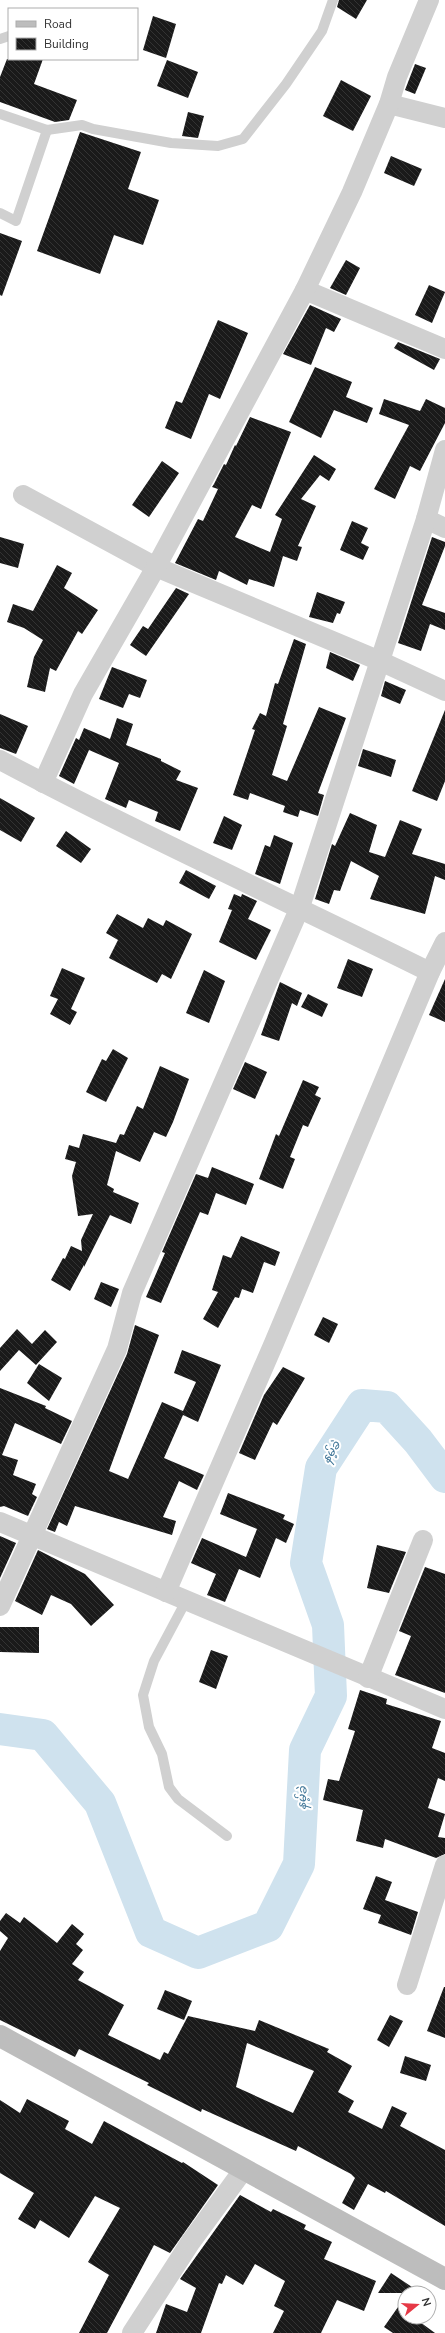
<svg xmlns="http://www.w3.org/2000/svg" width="445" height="2333" viewBox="0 0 445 2333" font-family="'Nunito Sans','Noto Sans Myanmar',sans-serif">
<defs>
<pattern id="building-back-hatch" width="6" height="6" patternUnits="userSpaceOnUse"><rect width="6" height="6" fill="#1a1a1a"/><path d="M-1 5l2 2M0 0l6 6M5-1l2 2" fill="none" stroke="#333"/></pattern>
</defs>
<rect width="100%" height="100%" fill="#fff"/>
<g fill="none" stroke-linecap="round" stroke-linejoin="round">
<path stroke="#cfe2ee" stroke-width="32" d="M0,1729L43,1735L100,1803L151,1932L198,1953L268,1926L299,1864L305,1750L331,1696L328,1625L306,1563L321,1468L362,1405L387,1407L418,1441L445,1477"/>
</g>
<g fill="url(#building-back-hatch)" fill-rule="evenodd">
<path d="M339,0H367L356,19L337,7Z"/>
<path d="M153,16L176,24L166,58L143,50Z"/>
<path d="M7,59H43L34,84L77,100L69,120L55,122L0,102V77Z"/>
<path d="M167,60L198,72L188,98L157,86Z"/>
<path d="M415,64L426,68L415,94L405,90Z"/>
<path d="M341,80L371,96L353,131L323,116Z"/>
<path d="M188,112L204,116L198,138L182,136Z"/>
<path d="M80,132L141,152L128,189L159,200L143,245L114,235L100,274L37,251Z"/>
<path d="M391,156L422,169L414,186L384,173Z"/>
<path d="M0,233L22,241L2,296L0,295Z"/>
<path d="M346,260L360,268L346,295L330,288Z"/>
<path d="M429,285L445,292L432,323L415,315Z"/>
<path d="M310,305L341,319L334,332L326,328L311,365L283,354Z"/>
<path d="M218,320L248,333L220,399L209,394L191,439L165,428L176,401L182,403Z"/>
<path d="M398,342L440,359L434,370L394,348Z"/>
<path d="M315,367L352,382L346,397L373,408L367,423L334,410L321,438L289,422Z"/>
<path d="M384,399L420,411L426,399L445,408V423L420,471L410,466L395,499L374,489L409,425L379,414Z"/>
<path d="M250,417L291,432L261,509L252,505L235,537L270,552L282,519L275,515L314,455L336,469L329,481L320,475L301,499L316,506L298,546L302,547L297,561L283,556L274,587L249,579L247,585L219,571L216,580L175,563L198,519L203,521L218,489L212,487L214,484L224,464L226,465L235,445L236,446Z"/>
<path d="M162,461L179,473L149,517L132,505Z"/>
<path d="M352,521L368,528L361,543L369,547L363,560L340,550Z"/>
<path d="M0,537L24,544L18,568L0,563Z"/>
<path d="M432,537L445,542V546L422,605L445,613V630L430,624L421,651L398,643Z"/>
<path d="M57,565L72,573L64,588L98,610L82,634L78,631L56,671L50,668L45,692L27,687L34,657L43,640L24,628L7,622L13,604L33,611Z"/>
<path d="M176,588L189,594L146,656L130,645L143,626L148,629Z"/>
<path d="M317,592L345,602L340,614L337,613L333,623L309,617Z"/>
<path d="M294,639L306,644L283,724L287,726L272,775L287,781L319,707L346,718L318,793L324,795L318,816L300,810L298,817L283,812L285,806L250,793L248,800L233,795L255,730L252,729L260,713L266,716L275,683L278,684Z"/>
<path d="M330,652L360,665L353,681L326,668Z"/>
<path d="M112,667L147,680L140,698L129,694L123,708L99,699Z"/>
<path d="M385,681L406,690L400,704L381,696Z"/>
<path d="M445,710V781L437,801L412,791Z"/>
<path d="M0,714L28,726L16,754L0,748Z"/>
<path d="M117,718L133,724L126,745L161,759V761L181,771L176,780L198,788L180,831L155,821L158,812L129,800L126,808L105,799L119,763L89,750L74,784L59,776L76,738L79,740L84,728L110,739Z"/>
<path d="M363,749L396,760L391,777L358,766Z"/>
<path d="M0,798L35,818L21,842L0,830Z"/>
<path d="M350,813L377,825L369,852L385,857L400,820L422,829L412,854L445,864V880L435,876L425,914L370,899L379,876L351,861L340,891L334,890L329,904L315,899L332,844L335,846Z"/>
<path d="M224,816L242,825L232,850L213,843Z"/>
<path d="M66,831L91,849L81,863L56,846Z"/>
<path d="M274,835L293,843L280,884L255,874L265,845L270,847Z"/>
<path d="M186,870L216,886L209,899L179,883Z"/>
<path d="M234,894L241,897L242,894L257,901L248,919L271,930L256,960L219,942L232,910L228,909Z"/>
<path d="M117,914L143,928L148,918L163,926L166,920L192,934L171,979L162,974L157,983L109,958L118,940L106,933Z"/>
<path d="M348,959L373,969L362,997L337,988Z"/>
<path d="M62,968L85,978L71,1009L77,1012L70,1025L50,1014L58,999L50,996Z"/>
<path d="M204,970L225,981L209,1023L186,1013Z"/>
<path d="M445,979V1022L429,1015Z"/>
<path d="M280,982L302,993L297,1006L292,1003L279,1041L261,1035Z"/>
<path d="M308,994L328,1004L322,1017L301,1007Z"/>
<path d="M113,1049L128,1058L106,1102L86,1092L102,1059L106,1061Z"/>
<path d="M245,1062L267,1072L255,1099L233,1089Z"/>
<path d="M160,1066L189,1079L173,1122L166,1137L154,1132L140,1162L116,1151L107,1185L114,1189L113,1192L139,1203L131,1224L110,1215L84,1267V1265L70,1291L51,1280L63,1258L65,1259L71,1246L82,1251L81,1240L93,1214L78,1216L72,1176L76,1162L65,1159L69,1145L79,1148L83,1134L116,1143L120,1134L124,1135L137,1106L143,1109Z"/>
<path d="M303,1080L319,1087L315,1095L321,1098L308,1127L303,1125L290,1157L295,1159L283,1189L259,1179L276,1134L279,1136Z"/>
<path d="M212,1167L254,1184L246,1205L216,1193L208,1215L200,1212L161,1303L146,1297L165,1253L162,1252L196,1174L208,1178Z"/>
<path d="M241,1236L280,1252L275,1266L264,1262L253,1293L242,1289L239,1298L235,1297L218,1328L203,1319L218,1292L212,1290L223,1255L231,1258Z"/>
<path d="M101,1282L119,1289L111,1307L94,1299Z"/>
<path d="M323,1317L338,1324L329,1343L314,1335Z"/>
<path d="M135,1325L159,1335L109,1471L128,1479L162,1402L183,1411L196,1382L174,1373L182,1350L221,1365L198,1422L183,1415L164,1458L204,1475L197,1490L179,1481L163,1517L176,1521L172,1535L75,1506L67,1526L59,1522L55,1532L47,1529L127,1354Z"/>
<path d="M17,1329L32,1344L45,1330L57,1342L36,1365L19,1350L0,1371V1348Z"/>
<path d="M39,1364L62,1378L49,1401L27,1383Z"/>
<path d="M283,1367L305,1378L277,1425L273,1422L255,1460L239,1453L264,1395Z"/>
<path d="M0,1388L46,1406L45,1408L72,1421L61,1444L15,1423L2,1455L18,1460L13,1475L36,1484L32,1494L37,1497L28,1516L4,1506L0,1507Z"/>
<path d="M228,1493L285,1515L283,1519L294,1524L286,1543L276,1538L260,1578L239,1569L225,1602L207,1595L216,1574L191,1563L202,1538L246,1557L257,1529L220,1514Z"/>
<path d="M0,1536L16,1543L0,1578Z"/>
<path d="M377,1545L406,1552L389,1593L367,1588Z"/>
<path d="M38,1550L85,1574L114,1605L91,1626L71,1604L51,1595L42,1615L15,1601Z"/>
<path d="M425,1567L445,1574V1693L395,1675L411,1636L399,1631Z"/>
<path d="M0,1627H39V1653L0,1652Z"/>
<path d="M211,1650L228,1656L216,1689L199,1682Z"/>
<path d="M360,1690L387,1699L386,1704L441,1721L432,1748L445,1753V1781L438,1778L428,1808L445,1814L438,1837L445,1838V1854L436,1858L385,1839L383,1848L356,1841L363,1810L323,1800L328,1779L339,1781L355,1731L348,1729Z"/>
<path d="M376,1876L392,1882L385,1900L418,1912L411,1935L378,1923L381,1915L363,1909Z"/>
<path d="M6,1913L20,1923L24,1917L57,1943L72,1924L84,1934L76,1944L83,1950L72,1964L84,1972L78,1980L124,2005L108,2035L160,2060L164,2052L168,2054L188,2016L255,2031L259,2020L329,2049L327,2052L352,2066L338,2092L354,2101L348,2112L382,2129L392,2106L407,2113L400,2126L445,2150V2226L386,2191L385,2193L368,2184L354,2210L342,2203L355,2178L351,2174L298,2146L296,2151L202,2109L201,2112L147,2085L149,2083L79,2049L75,2057L0,2020V1951L8,1938L0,1931V1921ZM247,2043L314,2071L293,2113L236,2087Z"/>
<path d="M444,1987H445V2038L427,2031Z"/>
<path d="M165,1990L192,2001L184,2020L157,2009Z"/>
<path d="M390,2015L403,2021L389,2047L377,2040Z"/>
<path d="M405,2056L431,2065L426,2081L400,2073Z"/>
<path d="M27,2099L69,2121L65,2129L92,2144L104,2121L182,2163L183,2162L218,2185L170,2253L154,2245L107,2333H79L109,2275L88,2262L120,2208L95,2196L69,2238L40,2220L35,2229L18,2219L34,2193L0,2173V2100L20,2113Z"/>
<path d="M240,2195L271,2212L273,2209L306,2225L304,2229L332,2242L324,2259L376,2281L364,2311L337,2300L321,2333H273L284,2311L274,2306L285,2281L255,2264L243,2285L226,2275L222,2284L219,2283L201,2333H156L166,2304L187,2312L196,2288L180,2279Z"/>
<path d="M391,2273L421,2293H378Z"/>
<path d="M398,2307L405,2312V2317H413L435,2333H393L384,2327Z"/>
</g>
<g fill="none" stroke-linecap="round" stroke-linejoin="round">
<g stroke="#d0d0d0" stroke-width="10">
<path d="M0,39L9,36"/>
<path d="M0,114L47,130L82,125L93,129L171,143L218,146L243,139L286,84L322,31L333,0"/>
<path d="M0,213L16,221L47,130"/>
<path d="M186,1601L154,1661L143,1695L149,1727L162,1754L169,1787L178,1799L227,1836"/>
</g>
<g stroke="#d0d0d0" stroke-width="20">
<path d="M389,104L445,118"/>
<path d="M305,290L445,349"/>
<path d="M23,495L156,567L380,661L445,691"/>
<path d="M426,519L445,528"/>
<path d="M0,760C141,835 287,901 430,972"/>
<path d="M43,783L83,694L156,567L305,290L352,192L389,104L397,77L429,0"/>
<path d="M0,1522L445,1709"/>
<path d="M166,1592L274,1343L430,972L445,942"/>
<path d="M0,1606L117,1349L132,1293L300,907L426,519L445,450"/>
<path d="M368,1678L423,1540"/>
<path d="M407,1985L445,1865"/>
<path d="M132,2333L190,2243L244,2169"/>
</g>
<path stroke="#bdbdbd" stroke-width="22" d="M0,2036L445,2279"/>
</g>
<g text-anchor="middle" stroke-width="4" stroke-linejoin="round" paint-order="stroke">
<g font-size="12" font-style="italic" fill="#3f7597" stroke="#fff">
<text transform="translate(331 1452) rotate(-57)" y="4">နမ့်ခဲ</text>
<text transform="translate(302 1798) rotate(-87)" y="4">နမ့်ခဲ</text>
</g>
</g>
<rect x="8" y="8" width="130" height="52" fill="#ffffff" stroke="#adadad"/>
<rect x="16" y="21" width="20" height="6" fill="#bdbdbd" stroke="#adadad"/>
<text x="44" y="28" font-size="12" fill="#333333">Road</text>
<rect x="16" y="38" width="20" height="12" fill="url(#building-back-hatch)" stroke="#adadad"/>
<text x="44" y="48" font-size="12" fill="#333333">Building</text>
<g transform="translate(417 2305) rotate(72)"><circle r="19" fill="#ffffff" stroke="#adadad"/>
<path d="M0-3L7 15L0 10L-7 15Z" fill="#e63946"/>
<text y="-6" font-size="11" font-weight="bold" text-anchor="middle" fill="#333333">N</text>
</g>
</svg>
